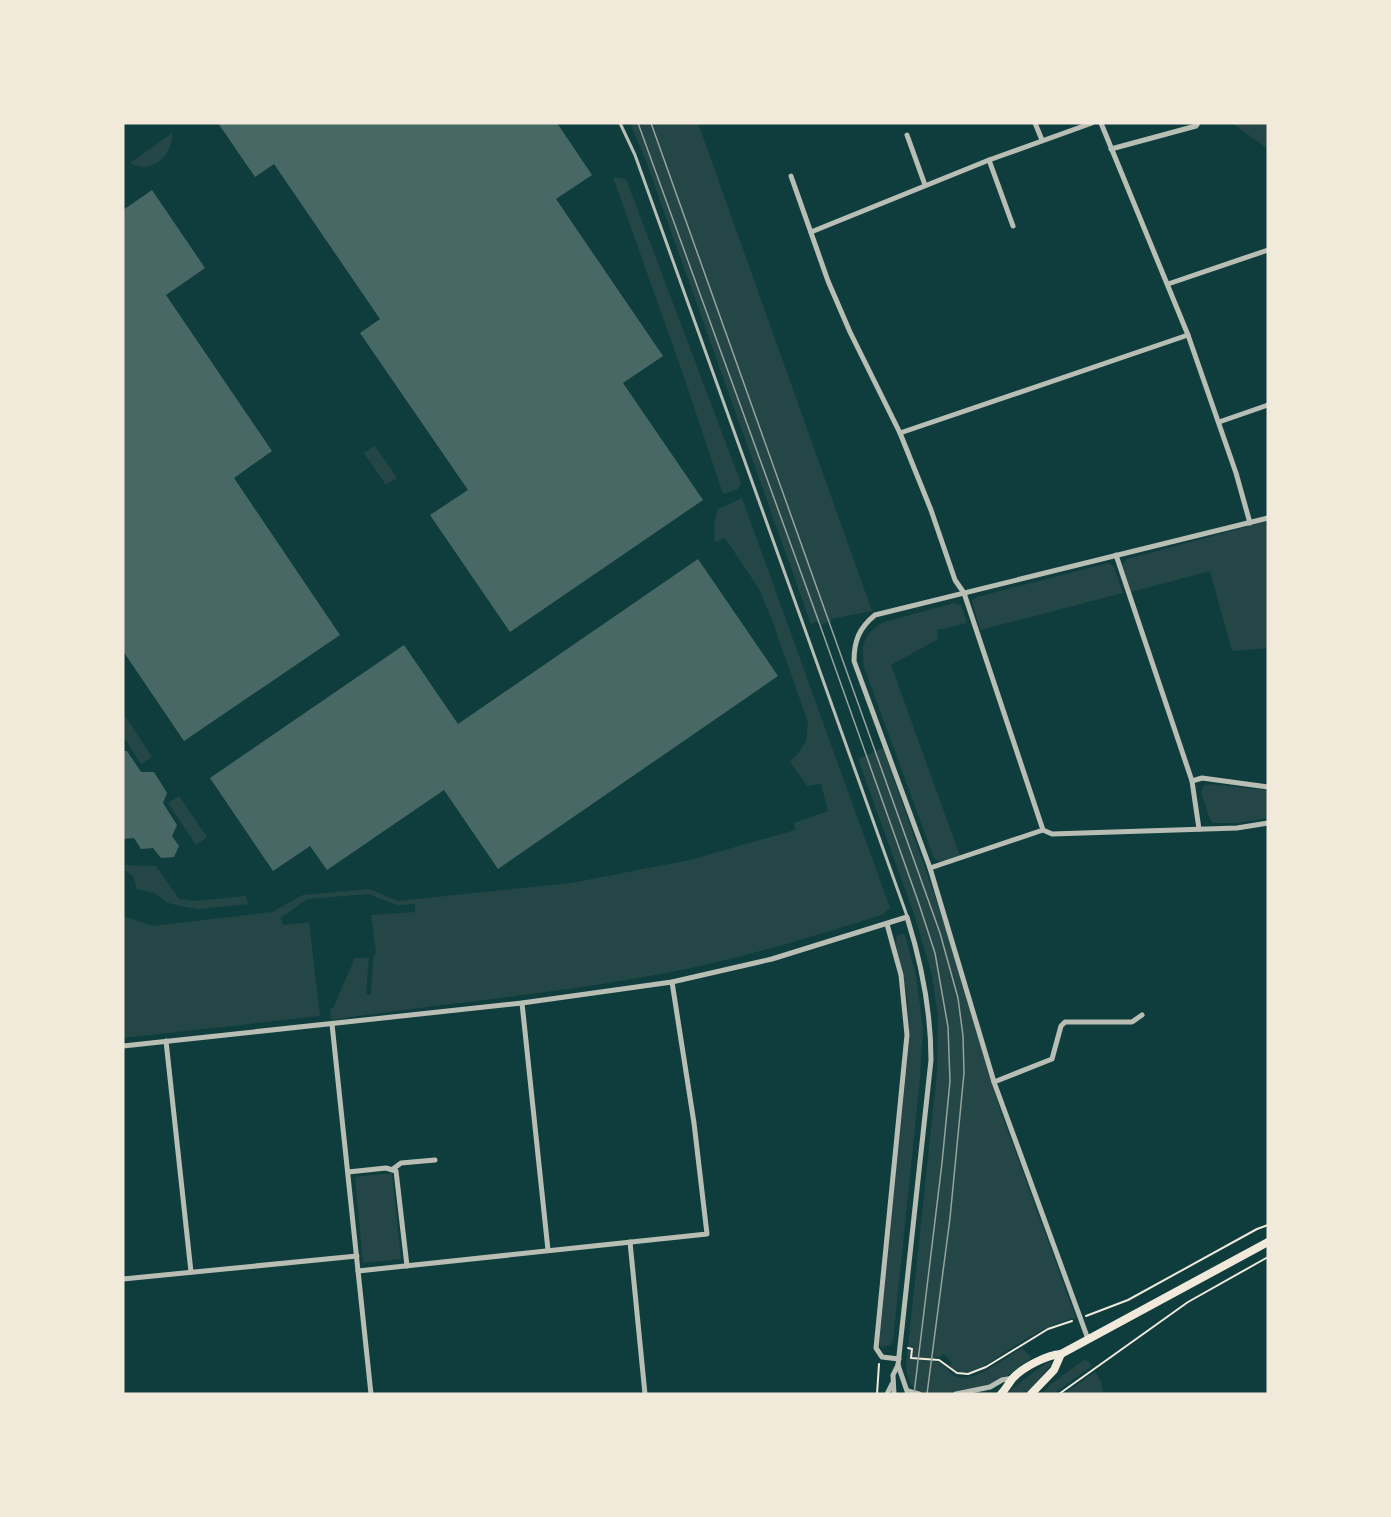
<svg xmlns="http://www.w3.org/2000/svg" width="1391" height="1517" viewBox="0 0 1391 1517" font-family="Karla,sans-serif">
<rect width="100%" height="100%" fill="#0f3d3e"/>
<g fill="#244646">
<path d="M630,123H698L872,611L831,619L832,621L822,625L820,621L811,624L646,161Z"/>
<path d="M1232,123H1268V149Z"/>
<path d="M172,133C173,156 152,175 130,163Z"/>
<path d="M613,177L626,179L741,483L738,489L723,494L683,374Z"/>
<path d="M375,446L397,478L386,485L364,453Z"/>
<path d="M742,498L890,908L882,915C811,937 740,959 666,973C556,994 443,1003 331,1020L330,1009L333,1008L355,958H369L366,995L371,994L373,957L376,953L371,915L415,912V904L397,905L368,894L307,899L281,918L283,925L309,922L320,1016L123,1038V916L153,926L272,912L303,895L369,889L398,901L571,883L690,860L795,830L794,823L828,811L821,784L807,786L790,761L798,754L806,741L808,722L772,620L759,589L725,538L715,542L714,524L718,509Z"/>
<path d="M1268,521V648L1232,651L1210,571L1131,592L1122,565L1127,559Z"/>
<path d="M1108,563L1114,567L1123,593L980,630L973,605L972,601L977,597Z"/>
<path d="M954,603L961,605L967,623L937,630L938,639L891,665L960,856L940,862L934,858L864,667C861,646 863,633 884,622Z"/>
<path d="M126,717L152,757L141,764L123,736V720Z"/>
<path d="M883,748L959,965L1000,1109L1076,1318C1049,1324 1027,1338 1004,1353C993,1360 980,1370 967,1373C960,1374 955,1370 950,1366L952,1363L944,1354L940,1357L935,1356L934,1361C944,1362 948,1373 957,1377C975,1382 1007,1357 1022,1348L1030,1356V1359C1017,1368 1005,1379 991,1385C977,1390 935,1399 921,1393C910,1389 907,1377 906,1366L937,1072L938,1016L932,975L914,914L858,759Z"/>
<path d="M1210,784L1265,790L1268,792V818L1237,823H1213L1210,820L1201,792L1204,785Z"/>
<path d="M179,796L207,837L196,845L168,803Z"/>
<path d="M125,865L156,866L179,899L195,901L246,896L248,904L199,909L180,906L168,903L154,893L137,889L133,876L125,870Z"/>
<path d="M903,934L905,935L916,976L923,1029L920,1078L893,1341L890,1345L881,1347L878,1343L909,1045L908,1000L896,945L897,935Z"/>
<path d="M392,1173L401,1259L363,1263L355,1177Z"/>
<path d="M1085,1359L1092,1366L1053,1394H1042L1051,1384Z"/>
<path d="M1049,1361L1052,1364L1026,1394H1005Z"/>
<path d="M1095,1372L1101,1381L1103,1394H1064Z"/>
</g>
<g fill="#486865">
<path d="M218,123H557L592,175L556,199L663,356L623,383L703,500L510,632L430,515L468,490L360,333L380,319L274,164L255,177Z"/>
<path d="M152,190L205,268L166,295L272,451L234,478L340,635L184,741L123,651V210Z"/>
<path d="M698,559L778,676L498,869L444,790L327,870L310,846L273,871L210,778L404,645L458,724Z"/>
<path d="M123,751H127L141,772H154L167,793L163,803L177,825L172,836L179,846L174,857L161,858L153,848L141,849L134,838L123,839Z"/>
</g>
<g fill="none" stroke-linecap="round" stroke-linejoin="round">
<g stroke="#f1e9da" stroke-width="2">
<path d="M1086,1316L1128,1300L1257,1229L1268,1225"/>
<path d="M908,1348L912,1349L911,1358L939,1360L957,1373L968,1374L986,1367L1048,1329L1072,1321"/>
<path d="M877,1394L879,1364"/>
<path d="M1059,1394L1188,1302L1268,1257"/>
</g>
<path stroke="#b8beb3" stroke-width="3" d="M620,123L635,155C726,409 817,662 907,916"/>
<g stroke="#b8beb3" stroke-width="5">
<path d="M1035,123L1042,140"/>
<path d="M1101,123L1188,335L1236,473L1250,523"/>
<path d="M907,135L925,185"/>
<path d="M1111,149L1196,126L1198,123"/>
<path d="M989,160L1013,226"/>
<path d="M791,176L828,281L850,332L900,433L931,510L955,580L964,593L1043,830L1052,834L1237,828L1268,823"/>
<path d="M811,232L989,160L1092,123"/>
<path d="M1168,284L1268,250"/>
<path d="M1219,422L1268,405"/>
<path d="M900,433L1188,335"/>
<path d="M1116,555L1192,781"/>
<path d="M1199,829L1192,781L1202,778L1268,787"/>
<path d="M930,868L1043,830"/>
<path d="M887,924L901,975L907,1035L876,1348L882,1357L899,1359"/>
<path d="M522,1003L548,1250"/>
<path d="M332,1024L371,1394"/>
<path d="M166,1041L191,1272"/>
<path d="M123,1046L522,1003L672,982L772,959L907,917C922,965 931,1010 931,1060L898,1365L893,1375L894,1394"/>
<path d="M994,1082L1052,1059L1061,1026L1065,1022H1132L1142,1015"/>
<path d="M393,1169L401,1163L435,1160"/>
<path d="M348,1172L386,1168L396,1171L407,1266"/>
<path d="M630,1242L645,1394"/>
<path d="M358,1271L707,1234L694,1123L672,982"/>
<path d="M123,1279L357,1256"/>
<path d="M1088,1339L994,1082L930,868L854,661C854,641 859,628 875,615L1268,518"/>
<path d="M898,1365L908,1394"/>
<path d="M908,1391L919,1394"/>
<path d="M887,1394L892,1384"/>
<path d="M956,1394L990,1387L1002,1380L1013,1378"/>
</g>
<g stroke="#f1e9da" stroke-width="8">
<path d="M1001,1394C1006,1389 1008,1384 1013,1378C1023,1367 1047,1355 1061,1354L1268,1242"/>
<path d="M1031,1394L1054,1370L1061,1354"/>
</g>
<g stroke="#97a49c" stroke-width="1.5">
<path d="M638,123L820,625L918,901L935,953L948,1027L950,1081L942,1163L914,1394"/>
<path d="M651,123L940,933L958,998L963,1036L964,1073L950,1218L927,1394"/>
</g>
</g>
<rect width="1391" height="1517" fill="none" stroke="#f1e9da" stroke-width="249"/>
</svg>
